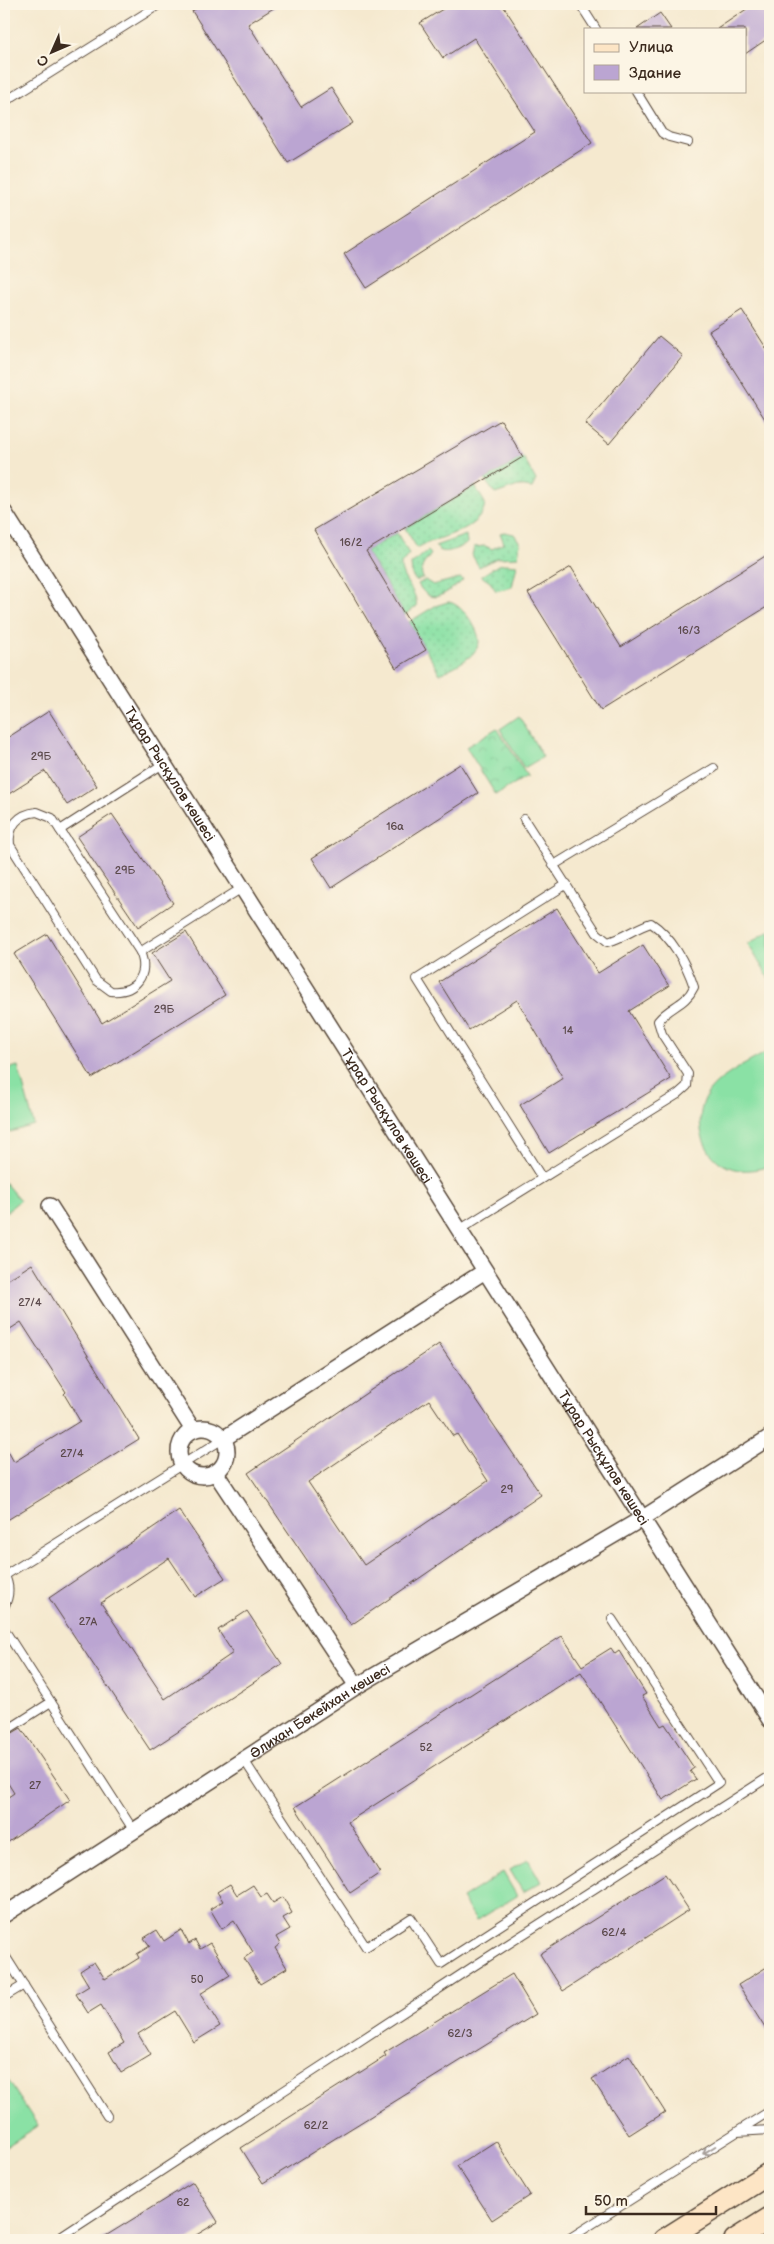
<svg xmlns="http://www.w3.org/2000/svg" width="774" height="2244" viewBox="0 0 774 2244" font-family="'Balsamiq Sans',sans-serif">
<defs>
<pattern id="grass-dots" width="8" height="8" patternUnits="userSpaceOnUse" patternTransform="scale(1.25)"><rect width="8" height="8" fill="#8ae1a5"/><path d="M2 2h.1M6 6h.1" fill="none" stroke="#78c18e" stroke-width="1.8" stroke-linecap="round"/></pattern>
<pattern id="park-crowns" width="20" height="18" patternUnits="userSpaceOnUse" patternTransform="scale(1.25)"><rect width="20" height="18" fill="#8ae1a5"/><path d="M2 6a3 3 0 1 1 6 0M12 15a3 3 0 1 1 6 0" fill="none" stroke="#78c18e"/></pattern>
</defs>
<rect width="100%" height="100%" fill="#fcf5e5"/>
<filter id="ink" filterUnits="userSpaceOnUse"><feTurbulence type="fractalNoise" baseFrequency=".02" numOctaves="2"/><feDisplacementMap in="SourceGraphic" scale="10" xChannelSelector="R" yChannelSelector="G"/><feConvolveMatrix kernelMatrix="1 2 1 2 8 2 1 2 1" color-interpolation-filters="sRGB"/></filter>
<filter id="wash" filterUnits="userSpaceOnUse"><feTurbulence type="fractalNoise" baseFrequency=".0096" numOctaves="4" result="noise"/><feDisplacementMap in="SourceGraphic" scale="20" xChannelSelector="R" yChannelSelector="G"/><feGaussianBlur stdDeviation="1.12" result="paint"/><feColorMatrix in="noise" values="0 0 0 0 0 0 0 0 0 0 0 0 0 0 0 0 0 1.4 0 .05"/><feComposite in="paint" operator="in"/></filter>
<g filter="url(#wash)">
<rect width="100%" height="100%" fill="#f5e9cf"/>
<g fill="url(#grass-dots)" stroke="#628662">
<path d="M523,457L536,480L532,488L518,486L495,494L485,480Z"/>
<path d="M475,486L485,503C482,532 437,536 417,548L405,528Z"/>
<path d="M504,532L514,534L520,543L518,557L497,558L479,567L472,555L474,547L485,546L492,549L504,543L500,533Z"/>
<path d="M397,533L409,554L401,564C400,581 419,591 416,607L405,615L366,551Z"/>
<path d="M466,535L467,543L465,545C455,549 443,557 435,546Z"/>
<path d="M428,551L431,554C426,563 418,566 423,578L416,581L412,575L411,564Z"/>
<path d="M505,564L517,565L512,587L496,591L490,582L481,576L498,565Z"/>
<path d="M460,578L463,580L460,583C444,594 431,607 418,584L425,580L433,585Z"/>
<path d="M448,602C461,602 484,634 478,646C472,660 452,667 440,674L409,622L435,606Z"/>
</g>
<path fill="url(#park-crowns)" stroke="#628662" d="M497,728L527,776L496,795L466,747Z"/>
<g fill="#8ae1a5" stroke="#628662">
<path d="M519,716L543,757L524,768L500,729Z"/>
<path d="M770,930V980L748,944Z"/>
<path d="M770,1050V1166C760,1169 751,1171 740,1170C704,1166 690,1122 708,1093C719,1076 752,1061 770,1050Z"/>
<path d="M18,1066L34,1125L4,1134V1070Z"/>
<path d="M4,1182L20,1200L4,1214Z"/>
<path d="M528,1859L541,1882L523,1892L510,1870Z"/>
<path d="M503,1872L517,1896L476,1921L462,1898Z"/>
<path d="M4,2074L38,2126L4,2148Z"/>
</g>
<g id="blocks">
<g fill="#bba5d2" fill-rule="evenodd">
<path d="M204,4H280L248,24L301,107L331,88L353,123L288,163L192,11Z"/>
<path d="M451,4H502L592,143L366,288L344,254L535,132L474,38L443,58L420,23Z"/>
<path d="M754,4H770V37L745,54V29H717Z"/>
<path d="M660,13L671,29H637Z"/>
<path d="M742,310L770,354V427L709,331Z"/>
<path d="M659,336L683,356L609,444L585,424Z"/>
<path d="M501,420L523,457L366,551L426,650L396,668L314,530Z"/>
<path d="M770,553V605L601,710L528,593L571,567L621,647Z"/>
<path d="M49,711L97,786L67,805L45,771L4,797V740Z"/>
<path d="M460,764L478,793L331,888L312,858Z"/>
<path d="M112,814L173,903L138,927L77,837Z"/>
<path d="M557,908L598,973L643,945L669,986L629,1011L671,1079L549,1153L520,1105L563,1078L517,1000L469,1030L439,982Z"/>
<path d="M186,932L225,995L92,1078L14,954L47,934L102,1023L170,981L152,953Z"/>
<path d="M32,1264L139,1439L4,1522V1444L14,1462L80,1421L64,1394L66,1392L21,1322L4,1333V1282Z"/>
<path d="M439,1344L541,1495L351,1625L248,1473ZM429,1400L453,1436L457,1434L488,1481L364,1565L308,1482Z"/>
<path d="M179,1510L225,1578L195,1597L169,1558L101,1603L165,1699L233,1653L218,1630L247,1611L282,1664L150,1750L49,1598Z"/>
<path d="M562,1636L582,1666L611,1648L615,1654L619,1651L646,1694L642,1696L661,1726L665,1724L694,1768L690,1771L696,1779L663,1800L581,1672L348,1822L380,1873L350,1893L295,1807Z"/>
<path d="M21,1728L70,1800L4,1845V1800L14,1793L4,1777V1738Z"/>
<path d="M665,1874L689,1910L563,1991L540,1954Z"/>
<path d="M230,1884L237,1895L253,1885L261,1897L267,1894L273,1903L283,1897L292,1913L283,1918L290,1929L276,1937L280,1944L275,1948L287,1968L260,1984L244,1958L253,1952L234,1921L222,1929L210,1909L223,1901L217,1892Z"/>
<path d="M157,1930L164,1941L181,1930L189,1944L195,1940L200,1949L210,1943L230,1975L200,1994L220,2026L194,2042L175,2011L138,2034L151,2055L121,2073L109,2052L124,2043L101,2005L88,2013L76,1994L89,1986L80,1971L94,1962L105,1979L139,1958L137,1954L150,1946L144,1938Z"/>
<path d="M770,1965V2036L738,1985Z"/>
<path d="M512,1974L536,2014L263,2183L241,2148L386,2056L384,2053Z"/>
<path d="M629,2055L665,2112L629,2135L592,2079Z"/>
<path d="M496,2141L530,2195L492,2220L457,2166Z"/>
<path d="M193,2182L218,2222L188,2240H99Z"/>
</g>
</g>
</g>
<g filter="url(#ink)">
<use href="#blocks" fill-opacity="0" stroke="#574739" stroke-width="1"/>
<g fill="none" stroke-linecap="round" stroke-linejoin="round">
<defs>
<g id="service">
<path d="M580,4L596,29"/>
<path d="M636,91L662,133L669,137L688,142"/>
<path d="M4,102L160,4"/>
<path d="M37,812L52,818L140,952C150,975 135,993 111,991L96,980L10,845C8,826 18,814 37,812Z"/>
<path d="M60,830L163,764"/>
<path d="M554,865L714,768"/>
<path d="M140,952L242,888"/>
<path d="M542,1178L417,979L567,884"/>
<path d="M459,1230L678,1094L687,1086L688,1074L662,1034L658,1021C671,1005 685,1006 694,987C686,963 671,936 651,923C635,928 623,938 608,942L597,933L524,819"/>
<path d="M4,1574C10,1585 10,1596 4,1607"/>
<path d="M4,1576L223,1439"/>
<path d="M4,1629L134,1831"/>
<path d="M4,1732L51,1702"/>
<path d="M244,1760L366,1947L411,1918L441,1964L719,1783L612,1619"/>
<path d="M4,1954L107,2116"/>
<path d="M4,1997L24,1985"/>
<path d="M738,2131L770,2111"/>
<path d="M56,2240L474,1966L770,1776"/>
<path d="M567,2240L737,2132L770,2130"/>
</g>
<g id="minor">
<path id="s1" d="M4,512L770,1720"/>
<path d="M50,1206L193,1430"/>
<circle cx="203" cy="1452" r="24"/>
<path d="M223,1439L485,1271"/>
<path d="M215,1472L357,1686"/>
<path id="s2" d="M4,1915L357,1686L643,1518L770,1437"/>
</g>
<g id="secondary">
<path d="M664,2240L770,2173"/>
<path d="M735,2240L770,2218"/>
</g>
</defs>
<use href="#service" stroke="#574739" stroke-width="10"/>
<use href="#minor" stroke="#574739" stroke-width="18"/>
<use href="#secondary" stroke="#574739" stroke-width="24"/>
<use href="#service" stroke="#fff" stroke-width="8"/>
<use href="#minor" stroke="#fff" stroke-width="15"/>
<use href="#secondary" stroke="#fde5c5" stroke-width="21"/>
</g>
<defs><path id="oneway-shaft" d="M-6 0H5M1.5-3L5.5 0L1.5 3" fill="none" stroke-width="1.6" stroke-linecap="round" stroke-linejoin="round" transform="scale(1.25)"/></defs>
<use stroke="#a79f9a" href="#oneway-shaft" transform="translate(709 2150) rotate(148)"/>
</g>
<g text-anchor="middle" stroke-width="5" stroke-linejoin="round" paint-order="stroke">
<g font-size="11" fill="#5b494b">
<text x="351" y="546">16/2</text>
<text x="689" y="634">16/3</text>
<text x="41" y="760">29Б</text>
<text x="395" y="830">16а</text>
<text x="125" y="874">29Б</text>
<text x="164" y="1013">29Б</text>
<text x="568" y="1034">14</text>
<text x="30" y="1306">27/4</text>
<text x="72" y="1457">27/4</text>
<text x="507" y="1493">29</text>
<text x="88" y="1625">27А</text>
<text x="426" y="1751">52</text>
<text x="35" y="1789">27</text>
<text x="614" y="1936">62/4</text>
<text x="197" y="1983">50</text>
<text x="460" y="2037">62/3</text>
<text x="316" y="2129">62/2</text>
<text x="183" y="2206">62</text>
</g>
<g font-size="14" fill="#3b2a1e" stroke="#fcf5e5">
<text dy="5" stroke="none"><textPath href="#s1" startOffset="310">Тұрар Рысқұлов көшесі</textPath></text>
<text dy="5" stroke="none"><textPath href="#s1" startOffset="715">Тұрар Рысқұлов көшесі</textPath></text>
<text dy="5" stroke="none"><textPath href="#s1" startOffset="1120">Тұрар Рысқұлов көшесі</textPath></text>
<text dy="5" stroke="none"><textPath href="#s2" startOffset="376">Әлихан Бөкейхан көшесі</textPath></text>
</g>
</g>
<rect width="774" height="2244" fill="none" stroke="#fcf5e5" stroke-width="20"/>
<rect x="584" y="28" width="162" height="65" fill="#fcf5e5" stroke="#afa495"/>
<rect x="594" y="44" width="25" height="8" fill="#fde5c5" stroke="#afa495"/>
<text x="629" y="52" font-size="15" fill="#3b2a1e">Улица</text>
<rect x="594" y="65" width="25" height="15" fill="#bba5d2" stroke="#afa495"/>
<text x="629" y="78" font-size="15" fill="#3b2a1e">Здание</text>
<g transform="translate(52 52) rotate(225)" stroke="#fcf5e5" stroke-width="4" paint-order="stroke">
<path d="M0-4L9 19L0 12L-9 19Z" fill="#3b2a1e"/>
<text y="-8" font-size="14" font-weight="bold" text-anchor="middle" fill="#3b2a1e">С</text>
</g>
<path d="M586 2206v8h130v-8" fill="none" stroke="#3b2a1e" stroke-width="2.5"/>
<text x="594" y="2206" font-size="15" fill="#3b2a1e" stroke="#fcf5e5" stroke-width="4" paint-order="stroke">50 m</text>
</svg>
